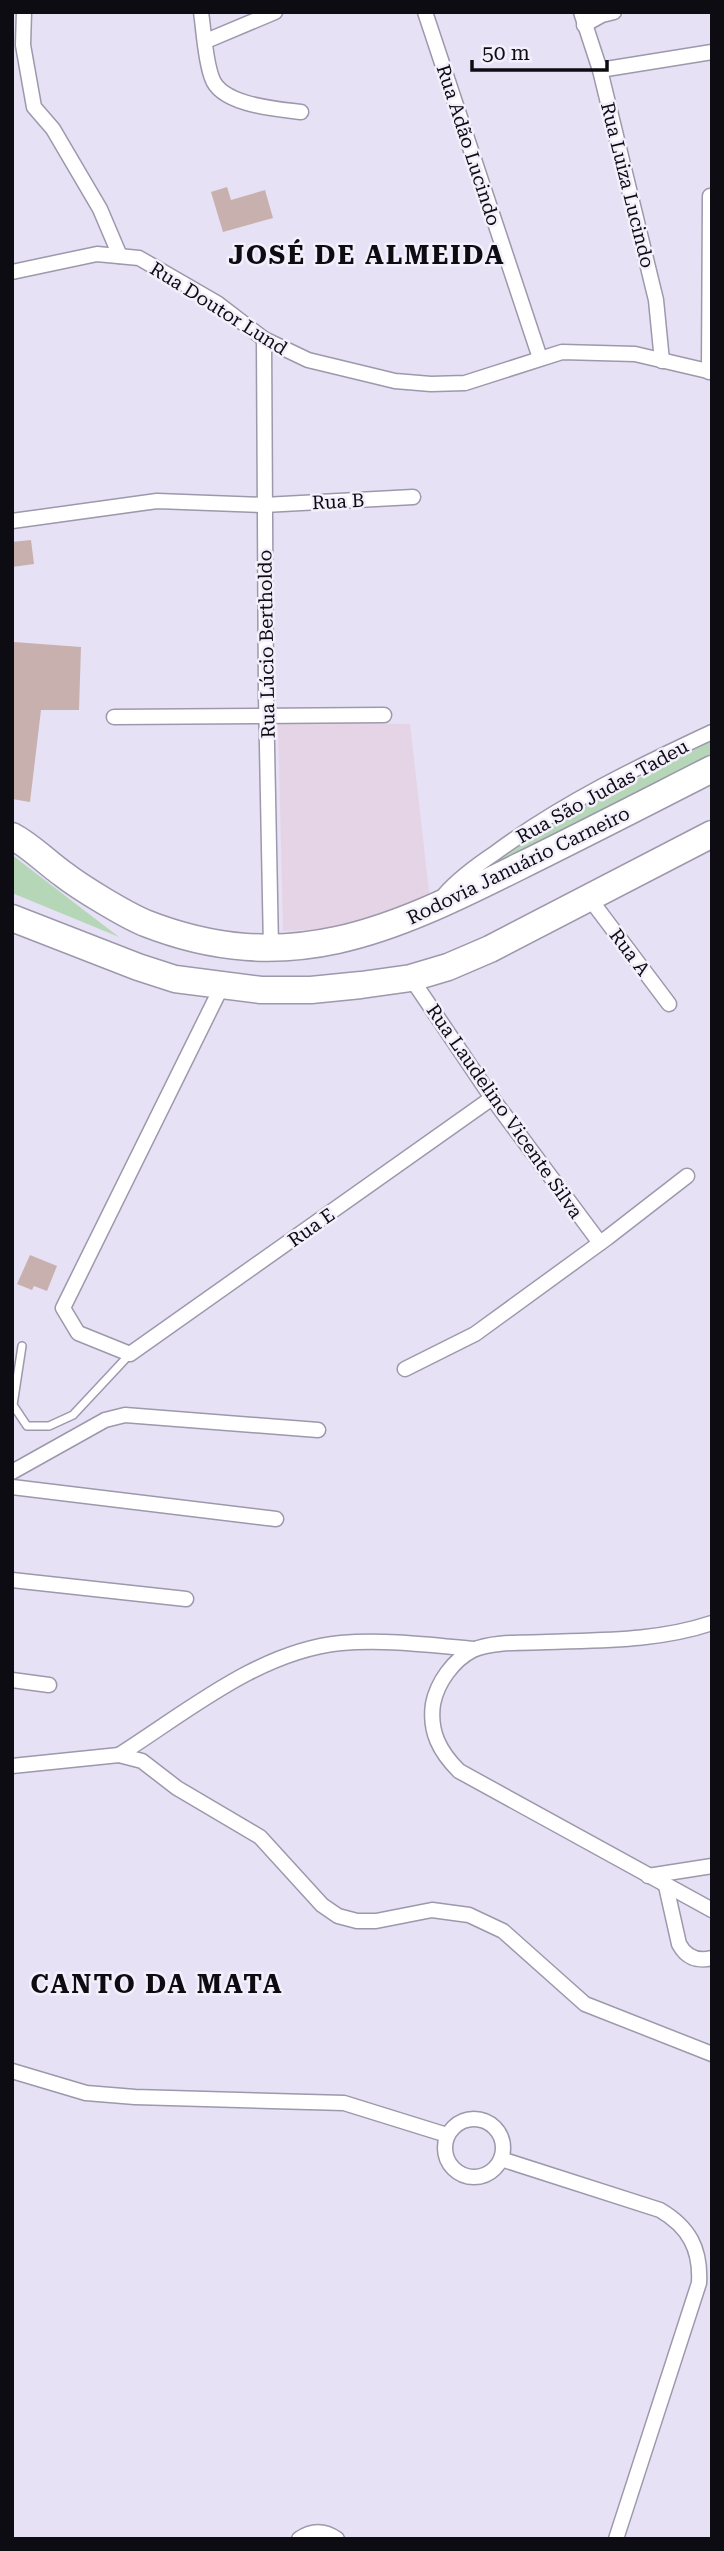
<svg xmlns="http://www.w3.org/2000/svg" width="724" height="2551" viewBox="0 0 724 2551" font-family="'Roboto Serif',serif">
<rect width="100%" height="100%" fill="#e7e1f5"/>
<path fill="#e5d4e6" d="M278,722L410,724L430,900L346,928L283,931Z"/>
<g fill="#b5d7b8">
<path d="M712,741V768L478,873L568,814Z"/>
<path d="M12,855L119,937L12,893Z"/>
</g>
<g fill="#c8b0af">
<path d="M227,187L231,200L265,190L273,218L223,232L211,192Z"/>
<path d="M31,540L34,564L12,567V542Z"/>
<path d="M14,642L81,647L79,710H41L30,802L12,799Z"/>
<path d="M30,1255L57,1266L47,1291L34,1286L32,1290L17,1284Z"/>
</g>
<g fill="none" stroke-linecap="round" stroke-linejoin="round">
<defs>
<path id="lane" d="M22,1346L13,1405L27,1426H49L73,1415L130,1354"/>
<g id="street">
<path d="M24,12L23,45L34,107L53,129L100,209L120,256"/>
<path d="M201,12C204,32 205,60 212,78C221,105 276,109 301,112"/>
<path d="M425,12L540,358"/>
<path d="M581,12L600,70L656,300L662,361"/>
<path d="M584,25L602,15L614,12"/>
<path d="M206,41L275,12"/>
<path d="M600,70L712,52"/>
<path d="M12,272L97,254L139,258L217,303L264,339L308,360L395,381L431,384L465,383L562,352L635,354L712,372"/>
<path d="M264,339L266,696L271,948"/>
<path d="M709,372L710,196H712"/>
<path d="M12,521L157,501L264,505L413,497"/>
<path d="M114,717L384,715"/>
<path d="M445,894C459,878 477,865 495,853C561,804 637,767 712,732"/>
<path d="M590,899L669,1004"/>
<path d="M411,978L492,1098L600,1243"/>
<path d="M222,986L63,1308L78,1333L130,1354L492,1098"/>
<path d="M405,1369L475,1334L607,1238L687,1176"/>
<path d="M12,1472L105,1420L125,1415L318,1430"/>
<path d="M12,1487L276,1519"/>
<path d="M12,1580L186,1599"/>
<path d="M712,1623C658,1641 603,1640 547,1642C527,1643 492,1641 473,1650C453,1660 437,1683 433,1704C429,1732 440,1752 459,1771L712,1910"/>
<path d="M12,1680L49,1685"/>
<path d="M119,1755C187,1712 259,1651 341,1643C384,1639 431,1645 474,1649"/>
<path d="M12,1766L119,1755L142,1761L177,1788L260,1837L322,1905L338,1916L357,1921H376L432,1910L469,1915L503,1931L585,2004L712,2054"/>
<path d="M648,1876L712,1866"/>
<path d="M666,1886L679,1944C686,1957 697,1962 712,1958"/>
<path d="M12,2071L86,2093L135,2097L344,2103L447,2135"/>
<circle cx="474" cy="2148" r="29"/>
<path d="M501,2159L660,2210C689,2227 701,2249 699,2283L616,2539"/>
<path d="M299,2539C312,2530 324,2530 337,2539"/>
</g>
<g id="highway">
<path d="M12,836C31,846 46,862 63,874C81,888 124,914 145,923C288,979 390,931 518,867C583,835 647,802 712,769"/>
<path d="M12,918L138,967L175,979L261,990H311L361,985L411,978L448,967L490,949L712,834"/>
</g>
</defs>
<use href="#lane" stroke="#9d98ab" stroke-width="10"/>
<use href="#street" stroke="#9d98ab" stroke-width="17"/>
<use href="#highway" stroke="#9d98ab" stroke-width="29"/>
<use href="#lane" stroke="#fff" stroke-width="7"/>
<use href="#street" stroke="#fff" stroke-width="14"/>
<use href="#highway" stroke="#fff" stroke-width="26"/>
</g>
<g text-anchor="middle" stroke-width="5" stroke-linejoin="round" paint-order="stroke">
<g font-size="19" fill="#0e0c13" stroke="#f3f0fc">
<text transform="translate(469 145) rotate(72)" y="7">Rua Adão Lucindo</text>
<text transform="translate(628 185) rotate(76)" y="7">Rua Luiza Lucindo</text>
<text transform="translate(219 308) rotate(32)" y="7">Rua Doutor Lund</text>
<text transform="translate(338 501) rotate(-3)" y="7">Rua B</text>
<text transform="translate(266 644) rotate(-91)" y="7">Rua Lúcio Bertholdo</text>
<text transform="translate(602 791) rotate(-29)" y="7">Rua São Judas Tadeu</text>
<text transform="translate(518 865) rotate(-26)" y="7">Rodovia Januário Carneiro</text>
<text transform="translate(630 952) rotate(53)" y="7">Rua A</text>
<text transform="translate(505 1111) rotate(55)" y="7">Rua Laudelino Vicente Silva</text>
<text transform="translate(311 1227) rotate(-35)" y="7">Rua E</text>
</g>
<g font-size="26" font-weight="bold" letter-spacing="2" fill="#0e0c13" stroke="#f3f0fc">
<text x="367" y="264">JOSÉ DE ALMEIDA</text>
<text x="157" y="1993">CANTO DA MATA</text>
</g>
</g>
<rect width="724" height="2551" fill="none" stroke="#0e0c13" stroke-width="28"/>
<path d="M472 60v10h135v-10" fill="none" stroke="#0e0c13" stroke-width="3.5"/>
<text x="482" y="60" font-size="21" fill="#0e0c13" stroke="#f3f0fc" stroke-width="5" paint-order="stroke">50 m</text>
</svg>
